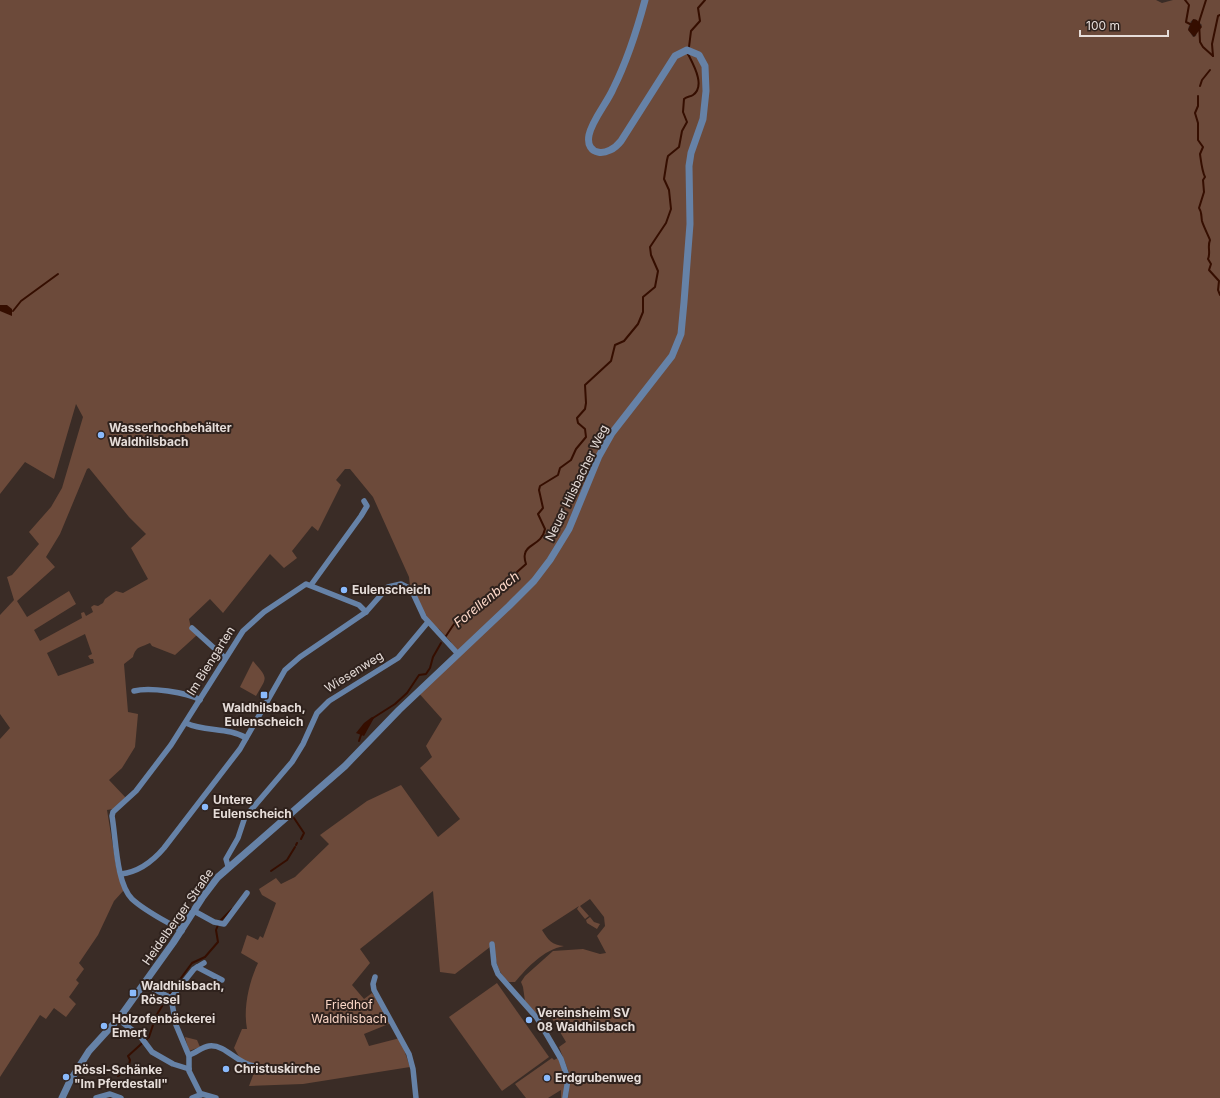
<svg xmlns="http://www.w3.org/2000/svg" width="1220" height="1098" viewBox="0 0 1220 1098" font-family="Inter,sans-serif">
<rect width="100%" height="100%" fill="#3a2c26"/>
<g fill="#6c4a3a" fill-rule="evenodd">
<path d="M0,0H1156L1162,3L1173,0H1220V1098H568L570,1075L559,1047L566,1042L547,1010L545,1011L542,1007L536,1013L525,1001L523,987L521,982L525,976L553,951L583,949L600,954L606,953L597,936L605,926L604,917L590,899L580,906L589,916L585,919L577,909L579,906L542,930C548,940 552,945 564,946C543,950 528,967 515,982H509C496,972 495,956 493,941L490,947L455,974L440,972L433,891L360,949L370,963L352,985L364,999L372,993L383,1007L391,1023L364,1034L369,1046L400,1038L410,1067L303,1084L249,1086L255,1070L241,1060L234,1048L242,1029H247C243,1008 249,982 258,963L241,953L247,935L258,940L260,936L263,938L276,903L262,895L259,889L276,878L281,884L295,877L329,844L320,835L367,801L401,785L438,837L460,819L420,768L432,757L426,746L442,719L416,690L454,654L451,642L439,629L428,622L410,586L409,577L373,497L350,469H345L336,480L341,485L318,531L312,526L292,551L297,558L284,568L270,554L223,613L210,599L189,619L191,628L197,635L175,655L152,646L150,643C140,648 136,646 133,657L124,664L128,712L138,714L135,747L122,768L109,780L126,798L113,809L107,810L117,871L124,890L114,901L98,935L79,963L84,969L76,980L79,983L69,997L76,1004L66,1017L54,1008L46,1019L40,1015L0,1077V739L10,728L0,714V615L14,600L7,577L12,575L39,544L29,532L51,507L62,488L83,417L76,404L54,479L25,462L0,494ZM1195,19L1202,25L1197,32L1196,36L1193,37L1188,29L1191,21ZM89,468L129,517L146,534L131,548L148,579L123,593L116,591L105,599L103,603L98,606L94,605L91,607L93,612L86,616L84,612L81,613L82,618L40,641L34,630L76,604L69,591L27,617L17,601L55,567L46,557L60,534L87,469ZM85,634L92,654L88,656L90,659H93L94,663L58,676L47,653Z"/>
<path d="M253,661C269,679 267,677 256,696L240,687Z"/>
<path d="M590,917L594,922L600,924L597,929L587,923L586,920Z"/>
<path d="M497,983L549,1057L502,1091L449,1017Z"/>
<path d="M185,1037L197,1040L200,1047L189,1051Z"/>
<path d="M552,1058L554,1060L558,1058L566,1078L564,1098H561V1090L548,1098H526L515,1084Z"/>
</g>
<g fill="#350e00">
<path d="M1193,19L1197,20L1202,27L1194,37L1188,30Z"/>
<path d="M0,305H7L12,309V316L0,311Z"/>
<path d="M372,717L374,718L364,736L356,733L364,723Z"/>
</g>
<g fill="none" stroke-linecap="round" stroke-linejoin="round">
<g stroke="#350e00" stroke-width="2">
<path d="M1185,0L1189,5L1186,22L1190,24"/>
<path d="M1206,0L1199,22L1200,42L1203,47L1213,56"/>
<path d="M689,47L691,31L700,21L698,8L705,0"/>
<path d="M1213,56L1212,44L1218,16L1220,15"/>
<path d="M1200,86L1202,80L1210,70"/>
<path d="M1198,96V106L1195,113L1198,123V140L1203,147L1200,154C1201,161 1202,171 1205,177L1203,180L1204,192L1199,208C1202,212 1201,216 1202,221C1203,225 1208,235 1210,240C1207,247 1211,252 1208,259L1211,264L1209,270L1219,281L1218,290L1220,295"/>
<path d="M13,311L21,301L58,274"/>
<path d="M446,636L454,624H459C462,616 470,616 473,608L480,606L481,602L486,596L499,590L504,583L515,579L517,572L526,564C525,561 524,557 525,554C526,544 542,545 545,529L538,514L543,508L539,490L540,486L558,475L560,468L571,460L576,449L586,437L585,429L578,423L577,418L585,409L586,403L585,385L611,361L615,345L624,341L638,324L643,312V297L655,287L658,271L651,255L650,247L666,223L671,209L669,190L664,179L667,160L668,156L679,147L682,131L687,122L683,112L684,99C687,96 690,97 693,95C706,86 693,64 688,54"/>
<path d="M373,718L395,704L407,693L419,675L426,674L430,668L433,657L441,643"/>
<path d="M359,741L361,735"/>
<path d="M294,818L304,833L301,839"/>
<path d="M296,845L297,843"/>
<path d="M271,871L287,860L295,847"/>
<path d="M220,921L232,909"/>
<path d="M170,993L192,963L205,957L218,942L216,930L218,925"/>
<path d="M118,1076L128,1070L130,1060L128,1056L149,1037L156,1016L167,998"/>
</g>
<g stroke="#6682a7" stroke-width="5.5">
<path d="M311,585L361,516L367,506L364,501"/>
<path d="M192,628L225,658"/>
<path d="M134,691C149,687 187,692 200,700"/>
<path d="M186,723C204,732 229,727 246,738"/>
<path d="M228,866L226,859L238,838L245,817L292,762L303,744L317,713L329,701L398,658L428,622"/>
<path d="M121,874C138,872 153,861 164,848L240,749L285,670L300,657L366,612L388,587L401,584L411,589L424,617L458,654"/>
<path d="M194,911L214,922L224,924L247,893"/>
<path d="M182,931C166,921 146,912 132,899C116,883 116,838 112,816L113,812L136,791L171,745L243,631L264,612L306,584L359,605L366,612"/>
<path d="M492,944L494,964L498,974L537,1018L561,1059L568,1079L565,1098"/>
<path d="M197,967L222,980"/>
<path d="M375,977L373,984L374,990L409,1054L413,1069L416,1098"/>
<path d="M144,984L171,998L176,1025L189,1056V1071L201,1095"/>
<path d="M171,998L194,969L204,963"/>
<path d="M118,1019L140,1036L152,1052L173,1064L189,1069"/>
<path d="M189,1055C196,1053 202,1047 209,1046C226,1044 237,1064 254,1066"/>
<path d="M96,1098L110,1094L121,1098"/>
<path d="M192,1098L202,1094L216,1098"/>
</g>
<path stroke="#6682a7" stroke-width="7" d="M62,1098L70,1081L89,1051L120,1017L173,943L202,898L218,877L345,766L399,710L509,606L534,581L550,560L569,529L599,456L612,433L672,356L681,334L684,302L690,224L689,166L691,153L703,119L706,91L705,66L699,55L687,50L675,56L621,141C608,158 585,156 589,135C592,120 607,103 613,89C627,61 637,30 645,0"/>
</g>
<g fill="#8abafc" stroke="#2f221d" stroke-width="1.5">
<circle cx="101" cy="435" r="4"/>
<circle cx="344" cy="590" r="4"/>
<rect x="260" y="691" width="8" height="8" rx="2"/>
<circle cx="205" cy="807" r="4"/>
<rect x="129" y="989" width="8" height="8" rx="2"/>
<circle cx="529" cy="1020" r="4"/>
<circle cx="104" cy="1026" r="4"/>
<circle cx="226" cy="1069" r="4"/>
<circle cx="66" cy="1077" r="4"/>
<circle cx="547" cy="1078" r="4"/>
</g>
<g text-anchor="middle" stroke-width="4" stroke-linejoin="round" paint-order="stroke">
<g font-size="12" font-weight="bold" fill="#e6ddd9" stroke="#2f221d" text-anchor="start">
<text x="109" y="432">Wasserhochbehälter<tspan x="109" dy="14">Waldhilsbach</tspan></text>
<text x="352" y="594">Eulenscheich</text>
<text x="264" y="712" text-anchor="middle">Waldhilsbach,<tspan x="264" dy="14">Eulenscheich</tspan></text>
<text x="213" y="804">Untere<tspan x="213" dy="14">Eulenscheich</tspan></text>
<text x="141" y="990">Waldhilsbach,<tspan x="141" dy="14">Rössel</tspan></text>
<text x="537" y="1017">Vereinsheim SV<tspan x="537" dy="14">08 Waldhilsbach</tspan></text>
<text x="112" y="1023">Holzofenbäckerei<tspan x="112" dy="14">Emert</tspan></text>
<text x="234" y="1073">Christuskirche</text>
<text x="74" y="1074">Rössl-Schänke<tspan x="74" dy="14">"Im Pferdestall"</tspan></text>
<text x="555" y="1082">Erdgrubenweg</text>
</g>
<g font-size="12" fill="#e6ddd9" stroke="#2f221d">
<text transform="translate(577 483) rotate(-64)" y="4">Neuer Hilsbacher Weg</text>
<text transform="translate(211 661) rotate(-58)" y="4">Im Biengarten</text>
<text transform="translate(354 672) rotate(-32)" y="4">Wiesenweg</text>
<text transform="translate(178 917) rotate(-55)" y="4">Heidelberger Straße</text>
</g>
<g font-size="12" fill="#fbd6c6" stroke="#2f221d">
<text x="349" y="1009">Friedhof<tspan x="349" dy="14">Waldhilsbach</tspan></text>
</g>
<g font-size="13" font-style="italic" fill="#fed9c9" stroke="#2f221d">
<text transform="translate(486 599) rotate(-39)" y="5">Forellenbach</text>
</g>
</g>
<path d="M1080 30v6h88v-6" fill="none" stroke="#e6ddd9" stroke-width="2"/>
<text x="1086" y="30" font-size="12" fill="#e6ddd9" stroke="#2f221d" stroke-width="3" paint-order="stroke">100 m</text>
</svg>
